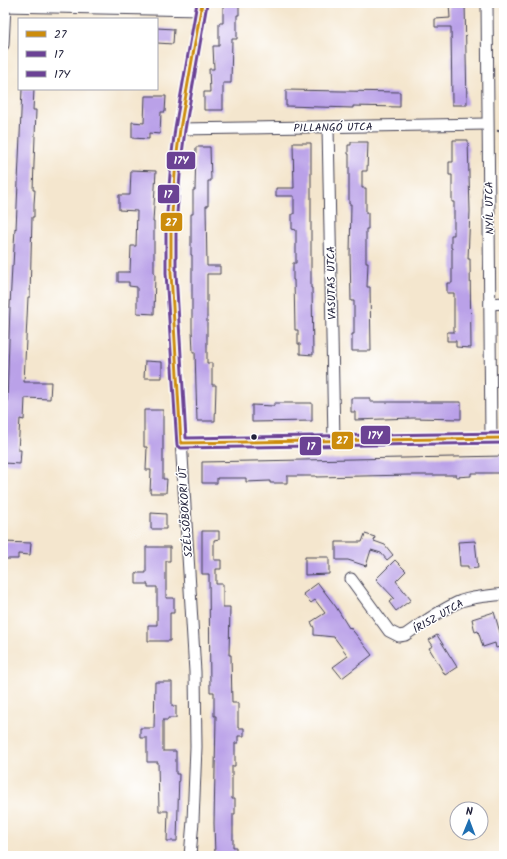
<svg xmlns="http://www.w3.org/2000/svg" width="507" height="859" viewBox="0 0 507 859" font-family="Kalam,sans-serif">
<rect width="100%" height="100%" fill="#fff"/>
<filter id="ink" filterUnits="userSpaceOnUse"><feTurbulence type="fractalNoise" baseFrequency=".025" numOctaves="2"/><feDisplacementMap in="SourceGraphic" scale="8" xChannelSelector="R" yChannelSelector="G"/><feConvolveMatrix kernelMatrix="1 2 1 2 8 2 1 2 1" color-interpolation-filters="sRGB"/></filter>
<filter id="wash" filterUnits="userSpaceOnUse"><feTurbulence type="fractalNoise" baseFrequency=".012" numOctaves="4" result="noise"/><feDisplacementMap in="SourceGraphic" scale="16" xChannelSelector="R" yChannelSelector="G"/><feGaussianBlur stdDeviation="0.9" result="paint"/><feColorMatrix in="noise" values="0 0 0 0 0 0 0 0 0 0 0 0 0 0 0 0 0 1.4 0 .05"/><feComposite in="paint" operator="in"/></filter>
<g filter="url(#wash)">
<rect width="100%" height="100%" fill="#f4e6ce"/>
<g id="blocks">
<g fill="#baa1e8">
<path d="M223,3H239V15H237V39H232L231,83H223V110H204V92H210L209,69H214L213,46H219V23H223Z"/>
<path d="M449,3H465L467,105H452L451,27H435V19L450,18Z"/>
<path d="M157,28L174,29L173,44L157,43Z"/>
<path d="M22,89H34L33,110H36L33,190H35L34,204V217H32L30,297H28L24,382H51L50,399L25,398L24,420L20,419L18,450H21L20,464L3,463V453L7,405L10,306L12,266H13L15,228L16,229Z"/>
<path d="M286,90L400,92V107L353,106V108L286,106Z"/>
<path d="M145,96H166L165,112H161L160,134L149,133V139L132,138V122L144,123Z"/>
<path d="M453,140H468L470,211L468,259H470L471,348L456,347V341H447V332H454V293H447V283H452V248H451V235H454V202H452V175H449V162H453Z"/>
<path d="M351,142H368L367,171H362V188H366V213H368V229H366V262H368L367,287H370L371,351H352V334H354V301H351L350,254L351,204H349V154H348V145H351Z"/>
<path d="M293,143H311V288H312L313,355L300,354V344H298V330H295L294,280H293V263H296V230L292,229V214H294V196H276V188H294Z"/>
<path d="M196,147H210L211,181H208V206H206L207,266H220V274H207V363H212V385H216L215,421H197L195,352H193L192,330V255H191V214H193V190H195Z"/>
<path d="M131,170L156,171L153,222H154V273H155L154,314L137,313V287L129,286V282H118V272H130L131,246H136L137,211L119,210V195H130Z"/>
<path d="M145,361L162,362V378H144Z"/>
<path d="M351,398H370V402H461V419L413,418L355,420V412H351Z"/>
<path d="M274,403H312V421L252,422V405L274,406Z"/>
<path d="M144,410H163V479H167L166,493H150L151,470H146L147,447H144Z"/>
<path d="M504,456V473H471V476L456,477V475H409L316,477V476H287V483H270V481L246,482V478H217V483H202V462Z"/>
<path d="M151,513L166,514V529H151Z"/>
<path d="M202,531H219V539L214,540V560H221V569H216V584H223V607H230L229,655H231L232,703H238V728H244V736H238V743H235V766H232V799H235V814H233V847H236V856H215L214,823L216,716H214V692H210L209,574H202Z"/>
<path d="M365,534L375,537L374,541L385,545L393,555L387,560L381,553L371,550L366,566L348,560H336V542H362Z"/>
<path d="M475,541L478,568L468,569V566H460L458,542Z"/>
<path d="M3,542L31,543L30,555L18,554V559H3Z"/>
<path d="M146,547H170V561H166V598H174V613H170V641H148V625H157V587H148V584H136V573H146Z"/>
<path d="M305,557H329V574L305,575Z"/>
<path d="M395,560L406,571L396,581L411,600L396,611L389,602L394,598L376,579Z"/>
<path d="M318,583L336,607L349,628L350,627L372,655L342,678L333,667L348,656L334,637L314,635V628L311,622L325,613L315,600L311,603L303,594Z"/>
<path d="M494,612L504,646L496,648L495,643L483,647L478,631L475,632L472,619Z"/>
<path d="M437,635L457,667L445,675L429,648L433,646L429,640Z"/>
<path d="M155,682H172V706H176V718H168V720H163V751H176V774H179L177,841H167L168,811H159L158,762H147V738H140V728H154Z"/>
</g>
</g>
</g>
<g filter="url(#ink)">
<use href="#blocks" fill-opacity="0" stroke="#423f51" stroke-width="1"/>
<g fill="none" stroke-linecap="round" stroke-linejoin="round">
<defs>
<g id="minor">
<path d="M487,3L491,438"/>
<path d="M3,6L201,10"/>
<path d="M3,45L5,6"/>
<path d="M328,127L334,440"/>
<path d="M180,129L487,124"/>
<path d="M490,304L504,303"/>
<path d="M181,443L504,438"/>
<path d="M351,579L389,631L399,636L405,635C423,623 441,609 461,601C475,596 490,596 504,594"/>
<path d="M190,856L193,821L196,747L195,672L171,273C171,235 172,197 176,160C182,107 192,55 202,3"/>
</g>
</defs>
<use href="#minor" stroke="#423f51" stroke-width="13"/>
<path stroke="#423f51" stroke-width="2" stroke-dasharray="3 3" stroke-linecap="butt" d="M497,131L504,130"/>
<use href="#minor" stroke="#fff" stroke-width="11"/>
<defs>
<g id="bus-1">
<path d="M181,443L171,273V226L176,161L180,129L202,3"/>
<path d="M181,443L504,438"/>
</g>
<path id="bus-2" d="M197,3L175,128L171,161L166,226V273L177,446L181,448L504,443"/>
<path id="bus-3" d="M207,4L185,130L181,162L176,226V273L186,438L504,433"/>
</defs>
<use href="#bus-1" stroke="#fff" stroke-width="6"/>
<use href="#bus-2" stroke="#fff" stroke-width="6"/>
<use href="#bus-3" stroke="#fff" stroke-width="6"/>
<use href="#bus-1" stroke="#cc8c0c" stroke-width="3"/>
<use href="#bus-2" stroke="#6b4294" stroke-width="3"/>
<use href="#bus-3" stroke="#6b4294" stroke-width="3"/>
</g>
</g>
<circle fill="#22223b" stroke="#fff" stroke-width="1.5" cx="254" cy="437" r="3.5"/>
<g text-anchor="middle" stroke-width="3" stroke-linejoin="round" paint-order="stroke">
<g font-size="11" fill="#22223b" stroke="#fff">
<text transform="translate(333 127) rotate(-1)" y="4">PILLANGÓ UTCA</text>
<text transform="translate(489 208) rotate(-91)" y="4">NYÍL UTCA</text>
<text transform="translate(331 283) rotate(-91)" y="4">VASUTAS UTCA</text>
<text transform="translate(185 512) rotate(-94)" y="4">SZÉLSŐBOKORI ÚT</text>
<text transform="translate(438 616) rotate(-30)" y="4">ÍRISZ UTCA</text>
</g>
</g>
<g stroke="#fff" stroke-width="1.5">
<rect x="166" y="151" width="30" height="19" rx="4" fill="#6b4294"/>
<rect x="157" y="184" width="23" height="20" rx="4" fill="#6b4294"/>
<rect x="160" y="212" width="23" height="20" rx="4" fill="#cc8c0c"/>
<rect x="360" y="425" width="31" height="20" rx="4" fill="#6b4294"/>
<rect x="331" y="431" width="23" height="19" rx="4" fill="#cc8c0c"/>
<rect x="299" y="436" width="23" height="20" rx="4" fill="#6b4294"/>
</g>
<g font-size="11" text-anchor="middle" font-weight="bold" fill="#fff">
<text x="181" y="164">17Y</text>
<text x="168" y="198">17</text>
<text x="171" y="226">27</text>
<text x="375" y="439">17Y</text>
<text x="342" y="444">27</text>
<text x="311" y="450">17</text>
</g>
<rect width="507" height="859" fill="none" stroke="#fff" stroke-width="16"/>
<rect x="18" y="18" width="140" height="72" fill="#ffffff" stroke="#a7a7b1"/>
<rect x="26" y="31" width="20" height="6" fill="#cc8c0c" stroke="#a7a7b1"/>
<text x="54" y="38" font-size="12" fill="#22223b">27</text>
<rect x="26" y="51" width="20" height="6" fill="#6b4294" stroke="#a7a7b1"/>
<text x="54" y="58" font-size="12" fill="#22223b">17</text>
<rect x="26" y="71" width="20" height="6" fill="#6b4294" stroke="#a7a7b1"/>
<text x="54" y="78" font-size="12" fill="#22223b">17Y</text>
<g transform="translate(469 821) rotate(1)"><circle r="19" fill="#ffffff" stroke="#a7a7b1"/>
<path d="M0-3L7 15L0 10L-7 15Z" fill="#1f6fb2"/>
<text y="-6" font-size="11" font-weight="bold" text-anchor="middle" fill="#22223b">N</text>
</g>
</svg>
